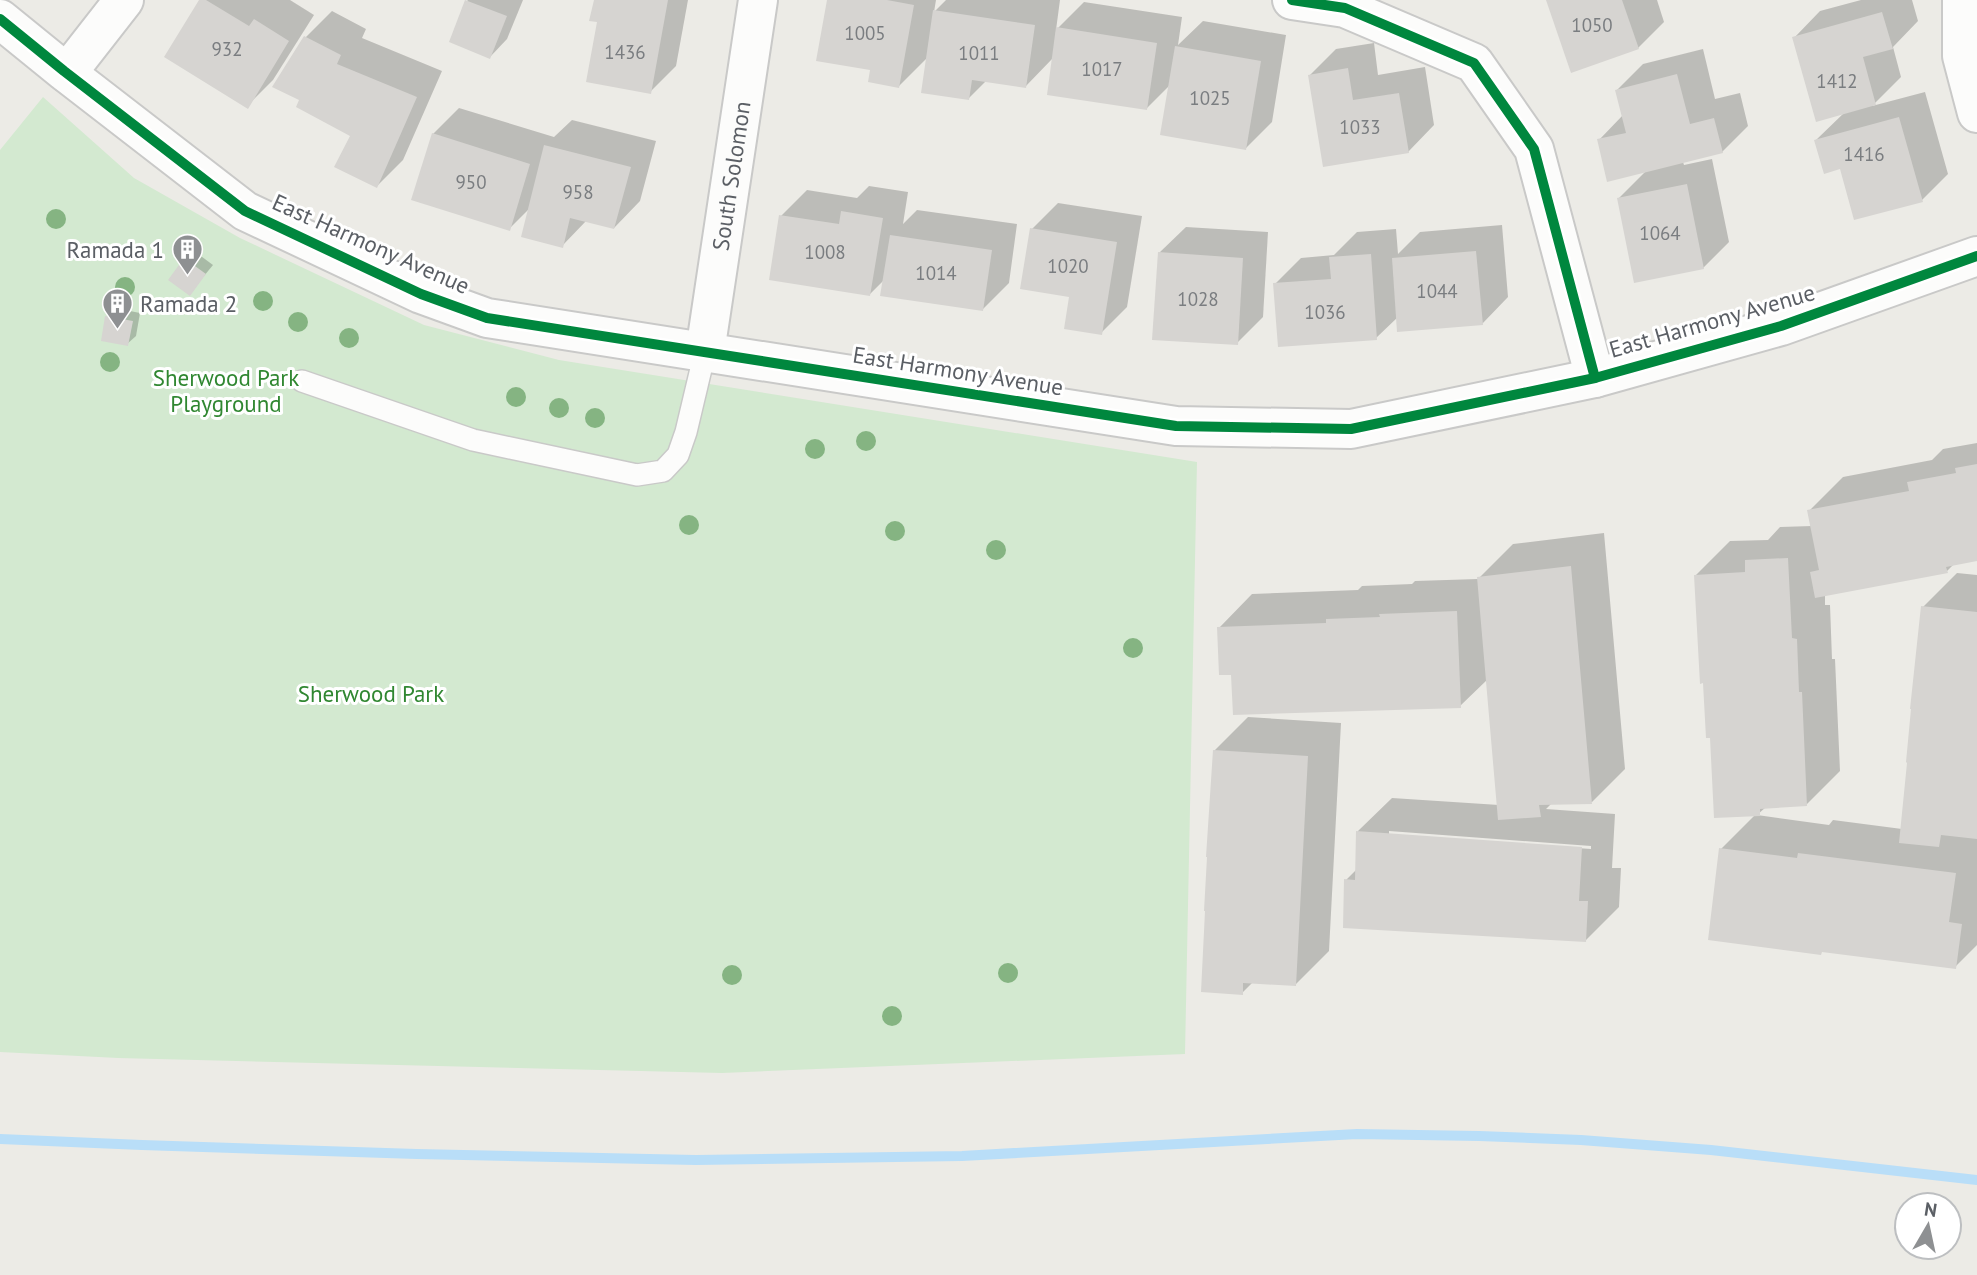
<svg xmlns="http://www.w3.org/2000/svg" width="1977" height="1275" viewBox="0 0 1977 1275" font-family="'PT Sans',sans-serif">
<rect width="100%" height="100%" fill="#ecebe6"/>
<path fill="#d3e9d0" d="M43,97L134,178L240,238L424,325L559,360L1197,462L1185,1054L722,1073L118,1058L0,1052V150Z"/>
<g fill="#0003" fill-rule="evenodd">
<path d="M201,0H290L314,15L273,80L247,106Z"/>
<path d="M468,0H523L507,39L490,57L467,1Z"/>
<path d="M595,0H688L676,66L650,92L599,21Z"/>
<path d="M829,0H936L934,12L946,0H1060L1056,30L1084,2L1182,17L1178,45L1203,21L1286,35L1272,122L1246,148L1170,85L1147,108L1053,58L1025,87L986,81L969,98L928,57L899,86L872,69Z"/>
<path d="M1548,0H1657L1664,22L1638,48Z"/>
<path d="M1861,0H1912L1918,21L1893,47L1901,77L1872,106L1925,92L1948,174L1922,200L1841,167L1816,140L1845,112L1794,38L1820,11Z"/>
<path d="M332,11L366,29L362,38L442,71L403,160L377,186L352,135L301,99L275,87L306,37Z"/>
<path d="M1374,43L1378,75L1425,67L1434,125L1408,152L1310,75L1336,49Z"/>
<path d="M1703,49L1715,99L1740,93L1748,126L1722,152L1683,162L1684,165L1712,159L1729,242L1703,268L1619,198L1646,171L1599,140L1623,115L1617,90L1643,64Z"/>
<path d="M459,108L554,137L572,120L656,141L640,201L614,228L587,220L562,246L530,208L509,229L433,134Z"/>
<path d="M869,186L908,192L903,224L917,210L1017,224L1009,283L983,309L885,279L870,294L781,216L807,190L857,198Z"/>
<path d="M1058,203L1142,216L1127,307L1101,333L1071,296L1032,229Z"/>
<path d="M1502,225L1508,297L1482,324L1398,317L1376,338L1275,284L1301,258L1334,255L1357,232L1396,229L1398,254L1420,232Z"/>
<path d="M1186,227L1268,232L1263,317L1237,343L1159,253Z"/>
<path d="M194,251L213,265L190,293L186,259Z"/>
<path d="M115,308L140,313L136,336L127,344L107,317Z"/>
<path d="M1977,443V560L1954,564L1947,571L1825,594V605H1830L1832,659H1835L1840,771L1806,805L1766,807L1757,815L1829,825L1833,820L1902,829L1923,607L1957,573L1977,575V945L1955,967L1721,849L1756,814L1712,737L1696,575L1730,541L1768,540L1780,527L1812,526L1809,511L1843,477L1932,460L1943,449Z"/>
<path d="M1604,533L1625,769L1592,802L1552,803L1546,809L1615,814L1612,868H1621L1619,907L1585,941L1346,880L1357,869L1358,831L1392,798L1499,805L1488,679L1460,706L1233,673L1219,628L1252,594L1358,590L1362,586L1412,584L1415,581L1478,579L1513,544ZM1389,831L1591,846V849L1389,835Z"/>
<path d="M1248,717L1341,723L1329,951L1296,984L1253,982L1242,993L1214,751Z"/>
</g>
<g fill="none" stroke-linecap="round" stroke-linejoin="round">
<path stroke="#b9def8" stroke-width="10" d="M0,1139L142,1145L417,1154L696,1160L962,1156L1357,1134L1479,1136L1581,1140L1711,1150L1977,1180"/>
</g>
<g fill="#d6d4d1">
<path d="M199,0H206L249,26L254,19L289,41L248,109L164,57Z"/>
<path d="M465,0L507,16L490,59L449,42Z"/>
<path d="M594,0H668L651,94L586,82L597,22L589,21Z"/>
<path d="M827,0H887L914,5L899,88L868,82L870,70L816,61Z"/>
<path d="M1546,0H1622L1639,49L1571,73Z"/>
<path d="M933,10L1035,25L1026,88L972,80L969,100L921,93Z"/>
<path d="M1882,12L1893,49L1863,57L1876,105L1816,122L1792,37Z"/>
<path d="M1056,27L1157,43L1147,110L1047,95Z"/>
<path d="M304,36L341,55L337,64L417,97L377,188L334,167L350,136L296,107L299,100L272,87Z"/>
<path d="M1175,46L1261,61L1246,150L1160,135Z"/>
<path d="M1348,68L1353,100L1399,93L1409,153L1323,167L1308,75Z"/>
<path d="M1677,74L1690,124L1714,118L1723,153L1607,182L1597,139L1626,133L1615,90Z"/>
<path d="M1899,117L1923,202L1854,220L1840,169L1824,174L1814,140Z"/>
<path d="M432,133L530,164L510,231L411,200Z"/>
<path d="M544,145L631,167L614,229L570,218L563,248L521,237Z"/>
<path d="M1687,184L1704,269L1634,283L1617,198Z"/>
<path d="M841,211L883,218L870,296L769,280L779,215L839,224Z"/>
<path d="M1030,228L1117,242L1102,335L1064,329L1069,297L1020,289Z"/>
<path d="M890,235L992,250L983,311L880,296Z"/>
<path d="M1476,251L1483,325L1397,332L1392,258Z"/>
<path d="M1158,252L1243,258L1238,345L1152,340Z"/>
<path d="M1371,254L1377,340L1278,347L1273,283L1331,279L1329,257Z"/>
<path d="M184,258L206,274L190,296L168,280Z"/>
<path d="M105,316L133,321L128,346L101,341Z"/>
<path d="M1977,464V561L1946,567L1948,573L1815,598L1810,572L1819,570L1807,510L1909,491L1907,482L1956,473L1955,468Z"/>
<path d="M1788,558L1792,638L1797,639L1799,692H1802L1807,806L1760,809V816L1714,818L1710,738H1706L1703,683L1700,684L1694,575L1745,572V560Z"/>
<path d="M1571,566L1592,804L1539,805L1541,817L1498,820L1477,577Z"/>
<path d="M1921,606L1977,612V839L1941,835L1939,847L1899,843L1907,763L1906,762L1911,709H1910Z"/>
<path d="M1457,611L1461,708L1233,715L1231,675H1219L1217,627L1326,623V619L1380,617L1379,614Z"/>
<path d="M1213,750L1308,756L1296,986L1243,983V995L1201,992L1205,911H1204L1207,857H1206Z"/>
<path d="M1356,831L1582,847L1579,901H1588L1586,942L1343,928L1344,879L1355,880Z"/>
<path d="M1719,848L1797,858L1798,853L1956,873L1949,922L1962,924L1956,969L1822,952L1821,955L1708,940Z"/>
</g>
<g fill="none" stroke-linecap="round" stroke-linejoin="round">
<defs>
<path id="service" d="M302,381L473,440L637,475L663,471L678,455L686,432L705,352"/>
<g id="minor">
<path d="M1292,0L1345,8L1474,63L1534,149L1595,378"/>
<path d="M1962,0V56L1977,113"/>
<path d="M0,19L64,71L245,211L421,294L487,318L1176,426L1351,429L1595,378L1781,326L1977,256"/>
<path d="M67,73L124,0"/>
<path id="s1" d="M705,352L758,0"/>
</g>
</defs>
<use href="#service" stroke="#c9c9c8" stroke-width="24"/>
<use href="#minor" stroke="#c9c9c8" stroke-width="42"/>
<use href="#service" stroke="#fcfcfb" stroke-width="21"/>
<use href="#minor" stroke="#fcfcfb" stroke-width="38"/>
<defs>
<g id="cycleway">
<path d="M1292,0L1345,8L1474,63L1534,149L1595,378"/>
<path d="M0,19L64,71L245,211L421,294L487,318L1176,426L1351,429L1595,378L1781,326L1977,256"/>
</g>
</defs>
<use href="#cycleway" stroke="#fff" stroke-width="15"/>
<use href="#cycleway" stroke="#00873e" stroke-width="10"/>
</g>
<g fill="#85b482">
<circle cx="56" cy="219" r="10"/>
<circle cx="125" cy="287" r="10"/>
<circle cx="263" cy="301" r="10"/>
<circle cx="298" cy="322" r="10"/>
<circle cx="349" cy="338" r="10"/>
<circle cx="110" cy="362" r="10"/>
<circle cx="516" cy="397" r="10"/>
<circle cx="559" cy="408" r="10"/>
<circle cx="595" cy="418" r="10"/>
<circle cx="866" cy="441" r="10"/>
<circle cx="815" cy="449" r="10"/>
<circle cx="689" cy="525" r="10"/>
<circle cx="895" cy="531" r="10"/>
<circle cx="996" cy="550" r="10"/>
<circle cx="1133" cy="648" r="10"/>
<circle cx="1008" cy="973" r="10"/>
<circle cx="732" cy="975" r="10"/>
<circle cx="892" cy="1016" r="10"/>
</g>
<defs>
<symbol id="building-pin" viewBox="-11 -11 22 30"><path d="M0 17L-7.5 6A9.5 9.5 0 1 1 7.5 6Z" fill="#8e9092" stroke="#fff"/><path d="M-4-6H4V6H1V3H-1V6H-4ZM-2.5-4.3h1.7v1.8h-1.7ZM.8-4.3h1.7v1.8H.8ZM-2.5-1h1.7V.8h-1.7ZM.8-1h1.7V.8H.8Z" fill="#fff"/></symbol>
</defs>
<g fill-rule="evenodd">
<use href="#building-pin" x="170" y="232" width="35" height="47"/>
<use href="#building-pin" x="100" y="286" width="35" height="47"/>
</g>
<g text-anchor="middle" stroke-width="6" stroke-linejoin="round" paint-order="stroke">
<g font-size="19" fill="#7a7d80">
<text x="1592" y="32">1050</text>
<text x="865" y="40">1005</text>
<text x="227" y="56">932</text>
<text x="625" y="59">1436</text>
<text x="979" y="60">1011</text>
<text x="1102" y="76">1017</text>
<text x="1837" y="88">1412</text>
<text x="1210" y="105">1025</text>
<text x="1360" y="134">1033</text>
<text x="1864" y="161">1416</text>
<text x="471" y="189">950</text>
<text x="578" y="199">958</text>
<text x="1660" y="240">1064</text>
<text x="825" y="259">1008</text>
<text x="1068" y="273">1020</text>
<text x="936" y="280">1014</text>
<text x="1437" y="298">1044</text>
<text x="1198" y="306">1028</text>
<text x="1325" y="319">1036</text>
</g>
<g font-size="23" fill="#5b5f65" stroke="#fff">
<text dy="8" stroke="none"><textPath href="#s1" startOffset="178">South Solomon</textPath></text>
<text transform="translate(371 244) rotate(24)" y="8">East Harmony Avenue</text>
<text transform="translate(1712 321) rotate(-16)" y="8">East Harmony Avenue</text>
<text transform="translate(958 371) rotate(9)" y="8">East Harmony Avenue</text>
</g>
<g font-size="23" fill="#5b5f65" stroke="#fff" text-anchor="end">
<text x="164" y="258">Ramada 1</text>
<text x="140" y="312" text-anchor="start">Ramada 2</text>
</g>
<g font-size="23" fill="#308731" stroke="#fff">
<text x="226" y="386">Sherwood Park<tspan x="226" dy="26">Playground</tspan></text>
<text x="371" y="702">Sherwood Park</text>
</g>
</g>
<g transform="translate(1928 1226) rotate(9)"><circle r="33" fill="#ffffff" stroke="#bdbfc1" stroke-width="2"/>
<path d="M0-5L12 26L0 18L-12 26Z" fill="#8e9092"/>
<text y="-10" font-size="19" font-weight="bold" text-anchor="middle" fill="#5b5f65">N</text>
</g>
</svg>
